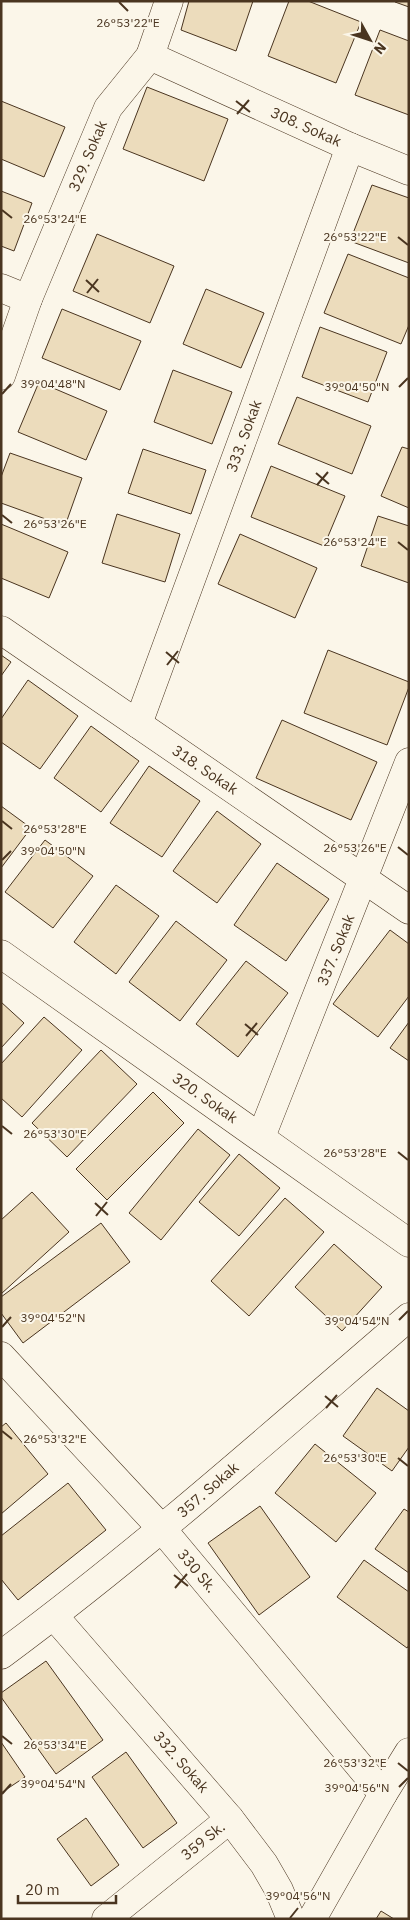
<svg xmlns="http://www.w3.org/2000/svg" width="410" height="1920" viewBox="0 0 410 1920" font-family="'IBM Plex Sans',sans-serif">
<rect width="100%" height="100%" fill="#fbf6e9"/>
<g fill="#ecdcbc" stroke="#4a3520">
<path d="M189,1H253L236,51L181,30Z"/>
<path d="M289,1H308L361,22L336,83L268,56Z"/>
<path d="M409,1V7L395,2V1Z"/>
<path d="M380,30L409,41V115L355,95Z"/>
<path d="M147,87L228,119L204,181L123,149Z"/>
<path d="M1,101L65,127L44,177L1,159Z"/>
<path d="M372,185L409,198V263L350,241Z"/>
<path d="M1,191L32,203L14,251L1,246Z"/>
<path d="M97,234L174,266L150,323L73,291Z"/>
<path d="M348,254L409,278V325L401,344L324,313Z"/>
<path d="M206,289L264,313L241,368L183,344Z"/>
<path d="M62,309L141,341L120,390L42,358Z"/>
<path d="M320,327L387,352L368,402L302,377Z"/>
<path d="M173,370L232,392L212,444L154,422Z"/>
<path d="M39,382L107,411L86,460L18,432Z"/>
<path d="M297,397L371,426L352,474L278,444Z"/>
<path d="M402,447L409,449V508L381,496Z"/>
<path d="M143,449L206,470L191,514L128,493Z"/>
<path d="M10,453L82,478L65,526L1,503V477Z"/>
<path d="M271,466L345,496L324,546L251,517Z"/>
<path d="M117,514L180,534L165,582L102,563Z"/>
<path d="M378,516L409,526V583L361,566Z"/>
<path d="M1,524L68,552L49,598L1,578Z"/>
<path d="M240,534L317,568L295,618L218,584Z"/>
<path d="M328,650L409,682V687L387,745L304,713Z"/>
<path d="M1,655L11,662L1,676Z"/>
<path d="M28,680L78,716L40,769L1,742V719Z"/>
<path d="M282,720L377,762L351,820L256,778Z"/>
<path d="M91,726L139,761L101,812L54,778Z"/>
<path d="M149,766L200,801L162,857L110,823Z"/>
<path d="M1,806L31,828L1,868Z"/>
<path d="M217,811L261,844L217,903L173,871Z"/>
<path d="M45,840L93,876L53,928L5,892Z"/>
<path d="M277,863L329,899L286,961L234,925Z"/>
<path d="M116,885L159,916L116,974L74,942Z"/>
<path d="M176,921L227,960L180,1021L129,982Z"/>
<path d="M390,930L409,944V996L378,1037L333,1004Z"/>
<path d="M246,961L288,993L238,1057L196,1024Z"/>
<path d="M1,1002L24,1023L1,1048Z"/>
<path d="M44,1017L82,1050L22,1117L1,1098V1064Z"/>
<path d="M409,1022V1061L390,1048Z"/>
<path d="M101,1050L137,1084L67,1157L32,1123Z"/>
<path d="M153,1092L184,1123L107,1200L76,1169Z"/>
<path d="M198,1129L230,1155L161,1240L129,1213Z"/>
<path d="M239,1154L280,1188L239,1236L199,1202Z"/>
<path d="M32,1192L69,1232L1,1294V1220Z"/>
<path d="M285,1198L324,1232L249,1316L211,1281Z"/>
<path d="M101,1223L130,1262L23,1343L1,1313V1297Z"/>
<path d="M334,1244L382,1287L342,1331L295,1287Z"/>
<path d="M377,1388L409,1411V1447L392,1471L343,1436Z"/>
<path d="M6,1423L48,1474L1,1514V1427Z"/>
<path d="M315,1444L376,1493L336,1542L275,1493Z"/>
<path d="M68,1483L106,1530L18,1600L1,1579V1536Z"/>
<path d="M260,1506L310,1577L259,1615L208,1543Z"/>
<path d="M404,1509L409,1512V1573L375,1549Z"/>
<path d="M364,1560L409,1592V1645L407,1648L337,1597Z"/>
<path d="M46,1661L103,1740L56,1774L1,1697V1693Z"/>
<path d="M1,1742L25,1777L1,1793Z"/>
<path d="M126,1752L177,1823L143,1848L92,1777Z"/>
<path d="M86,1818L119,1865L91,1886L57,1839Z"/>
<path d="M381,1911L394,1919H376Z"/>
</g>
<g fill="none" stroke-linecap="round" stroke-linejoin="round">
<defs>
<g id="minor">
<path d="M150,56L350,147L409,171"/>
<path d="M1,288L28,299"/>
<path d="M1,376L28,299L108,108L150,56L169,1"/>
<path d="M1,630L409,910"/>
<path d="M138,724L350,147"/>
<path d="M1,954L409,1243"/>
<path d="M261,1137L409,762"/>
<path d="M1,1356L162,1529L383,1794"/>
<path d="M54,1616L230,1819L264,1864L279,1890L291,1919"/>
<path d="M1,1655C143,1550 275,1432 409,1317"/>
<path d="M106,1919L230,1819"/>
<path d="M312,1919L383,1794L409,1752"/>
</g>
</defs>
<use href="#minor" stroke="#4a3520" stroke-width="29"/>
<use href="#minor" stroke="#fbf6e9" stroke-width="28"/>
</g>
<path fill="none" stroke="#4a3520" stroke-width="2" d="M119,2L128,11M236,101L250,112M237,114L249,100M2,210L12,218M398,237L408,245M86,280L99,292M87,293L98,279M399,387L408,378M2,394L11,384M316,473L329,484M317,485L328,472M2,515L12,523M398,542L408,550M166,652L179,663M167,665L178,651M2,821L12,829M398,847L408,855M2,860L11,851M245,1024L258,1035M246,1036L257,1023M2,1126L12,1134M398,1152L408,1160M95,1203L108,1215M96,1216L107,1202M399,1320L408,1311M2,1327L11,1317M325,1396L338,1407M326,1408L337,1395M2,1431L12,1439M398,1458L408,1466M174,1575L188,1586M175,1588L187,1574M2,1736L12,1744M398,1763L408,1771M399,1787L408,1778M2,1794L11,1784M290,1918L298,1908"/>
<g text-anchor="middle" stroke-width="4" stroke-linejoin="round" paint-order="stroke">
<g font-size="15" fill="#4a3520" stroke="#fbf6e9">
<text transform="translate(306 127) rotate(24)" y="5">308. Sokak</text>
<text transform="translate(88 156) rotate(-67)" y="5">329. Sokak</text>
<text transform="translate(244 436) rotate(-70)" y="5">333. Sokak</text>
<text transform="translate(205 770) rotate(34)" y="5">318. Sokak</text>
<text transform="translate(336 950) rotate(-68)" y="5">337. Sokak</text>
<text transform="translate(205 1098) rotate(35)" y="5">320. Sokak</text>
<text transform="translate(208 1490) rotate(-41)" y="5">357. Sokak</text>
<text transform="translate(197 1571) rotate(50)" y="5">330 Sk.</text>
<text transform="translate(181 1762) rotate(49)" y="5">332. Sokak</text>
<text transform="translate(203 1841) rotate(-39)" y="5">359 Sk.</text>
</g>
</g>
<g font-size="12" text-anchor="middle" fill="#4a3520" stroke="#fbf6e9" stroke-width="4" stroke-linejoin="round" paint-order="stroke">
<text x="128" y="27">26°53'22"E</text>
<text x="55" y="223">26°53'24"E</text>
<text x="355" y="241">26°53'22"E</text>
<text x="53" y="388">39°04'48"N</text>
<text x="357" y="391">39°04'50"N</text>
<text x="55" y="528">26°53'26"E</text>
<text x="355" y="546">26°53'24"E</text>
<text x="55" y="833">26°53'28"E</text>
<text x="355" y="852">26°53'26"E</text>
<text x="53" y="855">39°04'50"N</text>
<text x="55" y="1138">26°53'30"E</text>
<text x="355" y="1157">26°53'28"E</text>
<text x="53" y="1322">39°04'52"N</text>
<text x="357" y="1325">39°04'54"N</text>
<text x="55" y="1443">26°53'32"E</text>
<text x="355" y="1462">26°53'30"E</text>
<text x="55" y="1749">26°53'34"E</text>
<text x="355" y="1767">26°53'32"E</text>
<text x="53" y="1788">39°04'54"N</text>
<text x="357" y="1792">39°04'56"N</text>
<text x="298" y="1900">39°04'56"N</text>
</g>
<rect width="410" height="1920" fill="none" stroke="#4a3520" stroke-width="5"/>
<g transform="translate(370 40) rotate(130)" stroke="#fbf6e9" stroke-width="4" paint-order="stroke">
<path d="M0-4L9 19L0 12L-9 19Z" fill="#4a3520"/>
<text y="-8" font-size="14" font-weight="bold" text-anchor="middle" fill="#4a3520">N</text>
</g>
<path d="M18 1895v8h98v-8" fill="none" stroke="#4a3520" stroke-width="2.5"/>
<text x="25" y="1895" font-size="15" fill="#4a3520" stroke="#fbf6e9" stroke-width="4" paint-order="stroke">20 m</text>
</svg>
